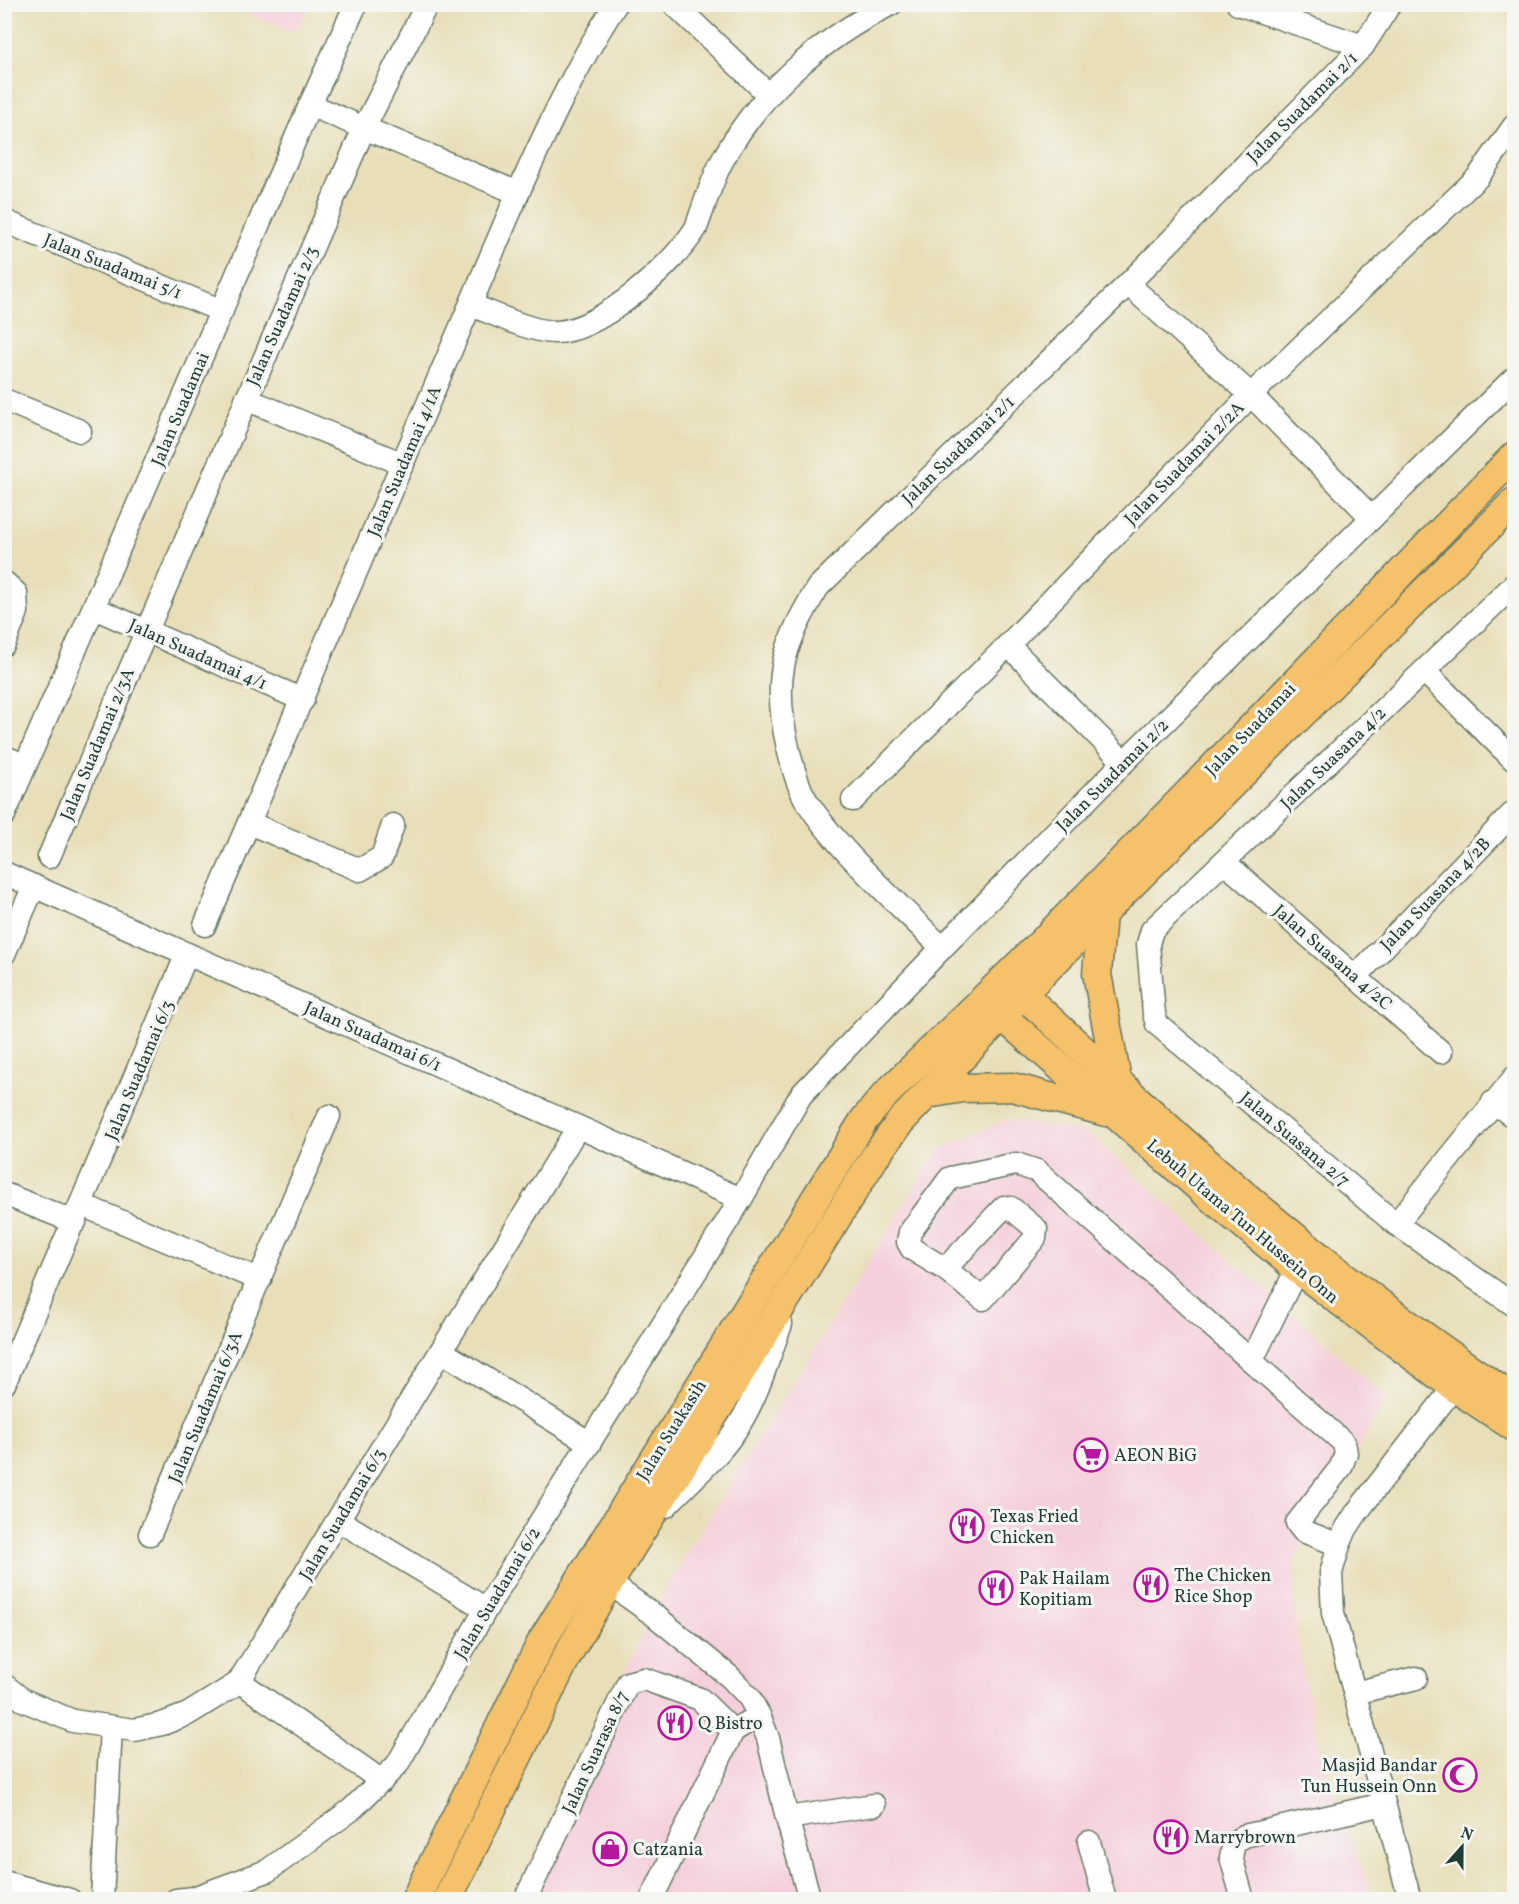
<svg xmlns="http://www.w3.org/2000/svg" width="1519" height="1904" viewBox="0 0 1519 1904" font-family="Vollkorn,serif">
<rect width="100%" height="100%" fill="#f6f6f2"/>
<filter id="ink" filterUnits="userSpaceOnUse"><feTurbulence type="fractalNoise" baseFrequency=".0167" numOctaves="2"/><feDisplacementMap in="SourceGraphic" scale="12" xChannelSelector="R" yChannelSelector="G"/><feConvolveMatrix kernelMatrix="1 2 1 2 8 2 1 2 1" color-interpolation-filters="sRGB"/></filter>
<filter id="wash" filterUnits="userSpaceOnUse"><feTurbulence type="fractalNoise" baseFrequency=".008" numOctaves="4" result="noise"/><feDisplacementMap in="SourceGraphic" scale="24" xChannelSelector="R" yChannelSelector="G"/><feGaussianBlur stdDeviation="1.35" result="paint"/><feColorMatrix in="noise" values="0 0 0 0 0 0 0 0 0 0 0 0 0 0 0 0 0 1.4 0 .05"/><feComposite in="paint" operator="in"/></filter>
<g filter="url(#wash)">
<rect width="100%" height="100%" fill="#e8dfb9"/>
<g fill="#f5cfdb">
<path d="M228,5H310L295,32Z"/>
<path d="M1007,1120L1086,1132L1387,1398L1295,1558L1296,1636L1319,1749L1373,1899L513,1900L667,1586L938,1150Z"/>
</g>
</g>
<g filter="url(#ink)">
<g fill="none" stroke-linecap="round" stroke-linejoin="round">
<defs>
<g id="minor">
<path d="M674,4L769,95"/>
<path d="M1238,4L1363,46"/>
<path d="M310,105L518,193"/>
<path d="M4,221L222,311"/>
<path d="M1128,284L1251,395L1372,518"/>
<path d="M471,305C495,314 529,331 554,332C599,333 674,264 696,228C704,206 711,183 721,163C758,93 821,39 891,4"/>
<path d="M246,399L403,464"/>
<path d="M4,400L80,431"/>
<path d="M4,582L16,593L17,612L4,644"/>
<path d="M1514,585L1152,930L1148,944L1154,1014L1157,1024L1396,1224L1514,1305"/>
<path d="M94,608L303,700"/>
<path d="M1008,645L1124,762"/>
<path d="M1424,671L1514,760"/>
<path d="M4,757L25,765"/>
<path d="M853,800L1008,645L1251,395L1478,177L1514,126"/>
<path d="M4,815L310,105L356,4"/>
<path d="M249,823L360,870L382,857L393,825"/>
<path d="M49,857L364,128L427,4"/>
<path d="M1224,862L1441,1052"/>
<path d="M4,873L741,1199"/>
<path d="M205,925L518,193C547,128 577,64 616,4"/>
<path d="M942,948C898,903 839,852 806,800C797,785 792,765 788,748C772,680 782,646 818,587L1128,284L1363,46L1390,4"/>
<path d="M4,954L34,886"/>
<path d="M1356,976L1514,812"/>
<path d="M1493,1102L1514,1117"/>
<path d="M4,1194L75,1222"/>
<path d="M82,1205L260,1280"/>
<path d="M1396,1224L1514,1078"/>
<path d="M945,1269L1004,1207L1011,1208L1036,1229L1035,1238L983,1299L945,1269L912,1249L908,1242L910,1232L950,1178L1016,1164L1037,1171L1344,1443L1346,1453L1341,1467L1297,1523L1303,1531L1339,1545"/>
<path d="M441,1351L590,1443"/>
<path d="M1252,1360L1297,1269"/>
<path d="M4,1384L187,954"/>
<path d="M666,1506C688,1483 714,1461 733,1434C756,1402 767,1361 781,1324"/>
<path d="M338,1520L486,1609"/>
<path d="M150,1534L329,1116"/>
<path d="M609,1583L654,1615L730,1677L749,1697L759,1715L768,1738L787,1818L810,1900"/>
<path d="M239,1681L382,1781"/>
<path d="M4,1685L23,1700L73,1721L134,1730L162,1724L188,1714L238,1683L578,1127"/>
<path d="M1355,1693L1416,1678"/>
<path d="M787,1818L874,1805"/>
<path d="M1089,1842L1105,1900"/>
<path d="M4,1882L70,1900"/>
<path d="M102,1900L111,1727"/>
<path d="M176,1900L193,1898L267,1871L351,1810L397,1765L486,1609L741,1199L801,1095L942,948L1124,762L1514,378"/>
<path d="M525,1900L628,1683L644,1679L700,1699L733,1731"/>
<path d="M651,1900L733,1731L746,1723"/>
<path d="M1243,1900L1231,1857L1234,1843L1244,1836L1384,1804"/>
<path d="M1410,1900L1333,1613L1331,1573L1339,1545L1346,1529L1357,1512L1454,1387"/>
</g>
<g id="major">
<path d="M1102,914L1097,974L1117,1080"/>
<path d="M1010,983C1080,1046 1148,1111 1219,1173C1312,1255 1412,1330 1514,1399"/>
<path d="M988,1004L1203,1191L1297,1269L1454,1387L1514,1427"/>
<path d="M927,1094L963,1088L1012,1087L1106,1112"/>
<path d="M415,1900L542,1641L864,1120L887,1093L1042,942L1195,786L1514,456"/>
<path d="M447,1900L568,1654L609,1583L876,1155L901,1121L1029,987L1514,502"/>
</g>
</defs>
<use href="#minor" stroke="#657663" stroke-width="25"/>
<use href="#major" stroke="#657663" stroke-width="31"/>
<use href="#minor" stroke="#fff" stroke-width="22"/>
<use href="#major" stroke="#f5c16b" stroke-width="28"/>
</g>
</g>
<defs>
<symbol id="supermarket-ring" viewBox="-11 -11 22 22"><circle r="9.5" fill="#f6f6f2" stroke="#b5179e" stroke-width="1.5"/><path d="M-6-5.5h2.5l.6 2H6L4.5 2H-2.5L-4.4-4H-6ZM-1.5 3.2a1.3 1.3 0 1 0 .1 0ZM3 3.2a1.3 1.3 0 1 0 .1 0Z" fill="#b5179e"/></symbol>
<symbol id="restaurant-ring" viewBox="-11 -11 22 22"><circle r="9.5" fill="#f6f6f2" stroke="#b5179e" stroke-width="1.5"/><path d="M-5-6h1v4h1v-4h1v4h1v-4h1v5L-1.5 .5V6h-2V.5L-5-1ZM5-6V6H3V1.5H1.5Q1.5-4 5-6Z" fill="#b5179e"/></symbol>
<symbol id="mosque-ring" viewBox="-11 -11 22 22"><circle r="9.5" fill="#f6f6f2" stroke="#b5179e" stroke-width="1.5"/><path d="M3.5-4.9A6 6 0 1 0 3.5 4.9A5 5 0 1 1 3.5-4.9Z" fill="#b5179e"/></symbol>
<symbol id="shop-ring" viewBox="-11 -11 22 22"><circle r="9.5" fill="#f6f6f2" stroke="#b5179e" stroke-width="1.5"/><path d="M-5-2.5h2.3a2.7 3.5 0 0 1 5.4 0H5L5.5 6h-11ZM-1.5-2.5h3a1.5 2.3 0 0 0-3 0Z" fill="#b5179e"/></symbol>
</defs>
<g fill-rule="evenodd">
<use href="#supermarket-ring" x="1072" y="1436" width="38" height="38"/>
<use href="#restaurant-ring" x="948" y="1507" width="38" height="38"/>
<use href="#restaurant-ring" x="1132" y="1566" width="38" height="38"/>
<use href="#restaurant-ring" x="977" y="1569" width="38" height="38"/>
<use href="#restaurant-ring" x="656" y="1704" width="38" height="38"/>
<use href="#mosque-ring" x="1441" y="1756" width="38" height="38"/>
<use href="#restaurant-ring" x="1152" y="1818" width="38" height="38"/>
<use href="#shop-ring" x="591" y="1830" width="38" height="38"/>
</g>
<g text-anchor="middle" stroke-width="6" stroke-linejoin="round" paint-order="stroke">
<g font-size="18" fill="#1f3d34" stroke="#f6f6f2">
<text transform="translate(1302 107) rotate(-45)" y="6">Jalan Suadamai 2/1</text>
<text transform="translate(113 266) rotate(22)" y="6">Jalan Suadamai 5/1</text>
<text transform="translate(282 316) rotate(-66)" y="6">Jalan Suadamai 2/3</text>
<text transform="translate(180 409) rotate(-67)" y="6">Jalan Suadamai</text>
<text transform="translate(958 450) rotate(-44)" y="6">Jalan Suadamai 2/1</text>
<text transform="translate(404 461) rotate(-67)" y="6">Jalan Suadamai 4/1A</text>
<text transform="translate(1184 463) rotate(-46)" y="6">Jalan Suadamai 2/2A</text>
<text transform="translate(198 654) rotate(24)" y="6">Jalan Suadamai 4/1</text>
<text transform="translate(1250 729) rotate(-46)" y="6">Jalan Suadamai</text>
<text transform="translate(97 744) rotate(-67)" y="6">Jalan Suadamai 2/3A</text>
<text transform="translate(1333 758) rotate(-44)" y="6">Jalan Suasana 4/2</text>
<text transform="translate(1112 775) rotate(-45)" y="6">Jalan Suadamai 2/2</text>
<text transform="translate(1435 894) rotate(-46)" y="6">Jalan Suasana 4/2B</text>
<text transform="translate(1333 957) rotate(41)" y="6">Jalan Suasana 4/2C</text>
<text transform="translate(373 1036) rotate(24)" y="6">Jalan Suadamai 6/1</text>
<text transform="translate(139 1070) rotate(-67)" y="6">Jalan Suadamai 6/3</text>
<text transform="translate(1295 1139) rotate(40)" y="6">Jalan Suasana 2/7</text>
<text transform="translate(1243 1221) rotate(40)" y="6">Lebuh Utama Tun Hussein Onn</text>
<text transform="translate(205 1407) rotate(-67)" y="6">Jalan Suadamai 6/3A</text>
<text transform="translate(671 1430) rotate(-58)" y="6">Jalan Suakasih</text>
<text transform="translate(342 1514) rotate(-59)" y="6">Jalan Suadamai 6/3</text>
<text transform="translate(497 1593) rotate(-59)" y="6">Jalan Suadamai 6/2</text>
<text transform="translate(595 1752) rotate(-65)" y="6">Jalan Suarasa 8/7</text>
</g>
<g font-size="18" fill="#1f3d34" stroke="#f6f6f2" text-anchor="start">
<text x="1114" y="1461">AEON BiG</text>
<text x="990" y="1522">Texas Fried<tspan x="990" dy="21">Chicken</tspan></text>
<text x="1174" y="1581">The Chicken<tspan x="1174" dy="21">Rice Shop</tspan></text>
<text x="1019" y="1584">Pak Hailam<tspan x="1019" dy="21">Kopitiam</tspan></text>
<text x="698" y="1729">Q Bistro</text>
<text x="1437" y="1771" text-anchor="end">Masjid Bandar<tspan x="1437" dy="21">Tun Hussein Onn</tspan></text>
<text x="1194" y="1843">Marrybrown</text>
<text x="633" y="1855">Catzania</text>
</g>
</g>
<rect width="1519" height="1904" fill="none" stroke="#f6f6f2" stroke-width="24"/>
<g transform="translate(1462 1847) rotate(21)" stroke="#f6f6f2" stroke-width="4.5" paint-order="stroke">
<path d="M0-4.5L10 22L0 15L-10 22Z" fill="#1f3d34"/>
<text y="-9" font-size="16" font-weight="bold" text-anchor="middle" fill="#1f3d34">N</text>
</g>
</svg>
